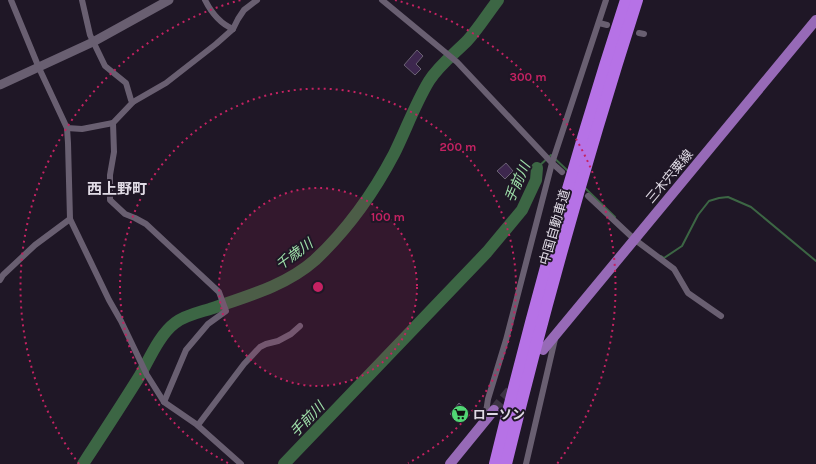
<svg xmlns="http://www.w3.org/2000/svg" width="816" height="464" viewBox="0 0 816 464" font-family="Karla,'Noto Sans JP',sans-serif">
<rect width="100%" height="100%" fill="#1f1726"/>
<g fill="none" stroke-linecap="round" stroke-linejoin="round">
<g stroke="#3c6644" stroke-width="2">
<path d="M537,168L551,155L568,171"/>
<path d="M584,187L615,217"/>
<path d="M661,256L664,258L682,246L698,215L709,201L719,198L728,197L751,207L816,261"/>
</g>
<g stroke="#3c6644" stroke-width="12">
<path d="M83,464C102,435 121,406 139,377C149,360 159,335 175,323C185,315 201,312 213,308C248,296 287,285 315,260C347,230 374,192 394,154C406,130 415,104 429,81C439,65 454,54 467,41C478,29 488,13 498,0"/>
<path d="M284,464L487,252L522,210L536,180L537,168"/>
</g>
</g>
<g fill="#3d274e" stroke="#6a6173">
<path d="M417,50L423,56L416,64L421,69L415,75L404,65Z"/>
<path d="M506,163L513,171L505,179L497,171Z"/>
<path d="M459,403L468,411L459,422L450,414Z"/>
</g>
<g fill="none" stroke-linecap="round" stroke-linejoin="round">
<path stroke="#3c3443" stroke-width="10" stroke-dasharray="10 5" stroke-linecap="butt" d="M494,410L514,386"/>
<g stroke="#695f71" stroke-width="6">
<path d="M11,0L39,68L67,128L68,143L70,219L109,300L121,321L147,375L164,402L196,424L241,464"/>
<path d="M82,0L90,35L105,66L126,83L131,100L133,102"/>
<path d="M205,0C211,12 221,24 233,29"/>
<path d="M382,0L457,62L552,163L562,172"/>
<path d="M599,23L607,25"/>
<path d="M639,33L644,34"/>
<path d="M113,123L114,152L110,175V200L125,214L135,218L146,224L219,292L226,311L208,324L186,350L164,402"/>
<path d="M67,128L82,129L113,123L133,102L166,83L216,44L233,29L238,19L244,10L257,0"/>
<path d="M588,196L634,239L674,269L688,293L721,316"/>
<path d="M0,280L3,275L35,245L70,219"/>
<path d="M485,419L488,399L506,340L552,163L606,0"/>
<path d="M198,425L244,364L260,347L266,344L278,341L291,334L300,326"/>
<path d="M526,464L555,339"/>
</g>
<path stroke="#695f71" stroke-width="9" d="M0,85L93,42L169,0"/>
<g stroke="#976ab7" stroke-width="10">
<path d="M543,350L816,20"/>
<path d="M450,464L494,410"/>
</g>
<g stroke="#b672e6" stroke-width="12">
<path d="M495,464C533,308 576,153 626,0"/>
<path d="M506,464C544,308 588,153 637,0"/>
</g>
</g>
<circle cx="318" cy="287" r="99" fill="#c42262" fill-opacity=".12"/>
<g fill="none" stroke="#c42262" stroke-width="2" stroke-dasharray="2 4">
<circle cx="318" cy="287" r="99"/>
<path d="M228 463A198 198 0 1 1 408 463"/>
<path d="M79 464A297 297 0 0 1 241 0M395 0A297 297 0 0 1 557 464"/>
</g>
<defs>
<symbol id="supermarket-disc" viewBox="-11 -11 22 22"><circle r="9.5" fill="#51d674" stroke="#1f1726"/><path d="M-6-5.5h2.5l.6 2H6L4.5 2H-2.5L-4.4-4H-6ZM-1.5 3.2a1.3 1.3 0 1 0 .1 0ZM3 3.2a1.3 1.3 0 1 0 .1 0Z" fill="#111"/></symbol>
</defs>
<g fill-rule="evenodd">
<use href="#supermarket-disc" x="450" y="404" width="20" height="20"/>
</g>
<g text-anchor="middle" stroke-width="4" stroke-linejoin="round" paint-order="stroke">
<g font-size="13" fill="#e0dbe5" stroke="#1f1726">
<text transform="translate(669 176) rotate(-50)" y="5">三木宍粟線</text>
<text transform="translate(554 227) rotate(-74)" y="5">中国自動車道</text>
</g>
<g font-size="13" font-weight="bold" fill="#e0dbe5" stroke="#1f1726" text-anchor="start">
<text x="473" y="419">ローソン</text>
</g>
<g font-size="14" font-style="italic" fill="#a0e2ab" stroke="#1f1726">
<text transform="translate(517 182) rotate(-66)" y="5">手前川</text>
<text transform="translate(294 254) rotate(-36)" y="5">千歳川</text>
<text transform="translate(307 419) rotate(-46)" y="5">手前川</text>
</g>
<g font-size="15" font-weight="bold" fill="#e0dbe5" stroke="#1f1726">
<text x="117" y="194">西上野町</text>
</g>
</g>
<circle cx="318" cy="287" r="6" fill="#c42262" stroke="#1f1726" stroke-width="2"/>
<g font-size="12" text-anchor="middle" font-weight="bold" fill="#c42262" stroke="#1f1726" stroke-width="4" stroke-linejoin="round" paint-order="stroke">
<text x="528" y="81">300 m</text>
<text x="458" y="151">200 m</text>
<text x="388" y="221">100 m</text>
</g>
</svg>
